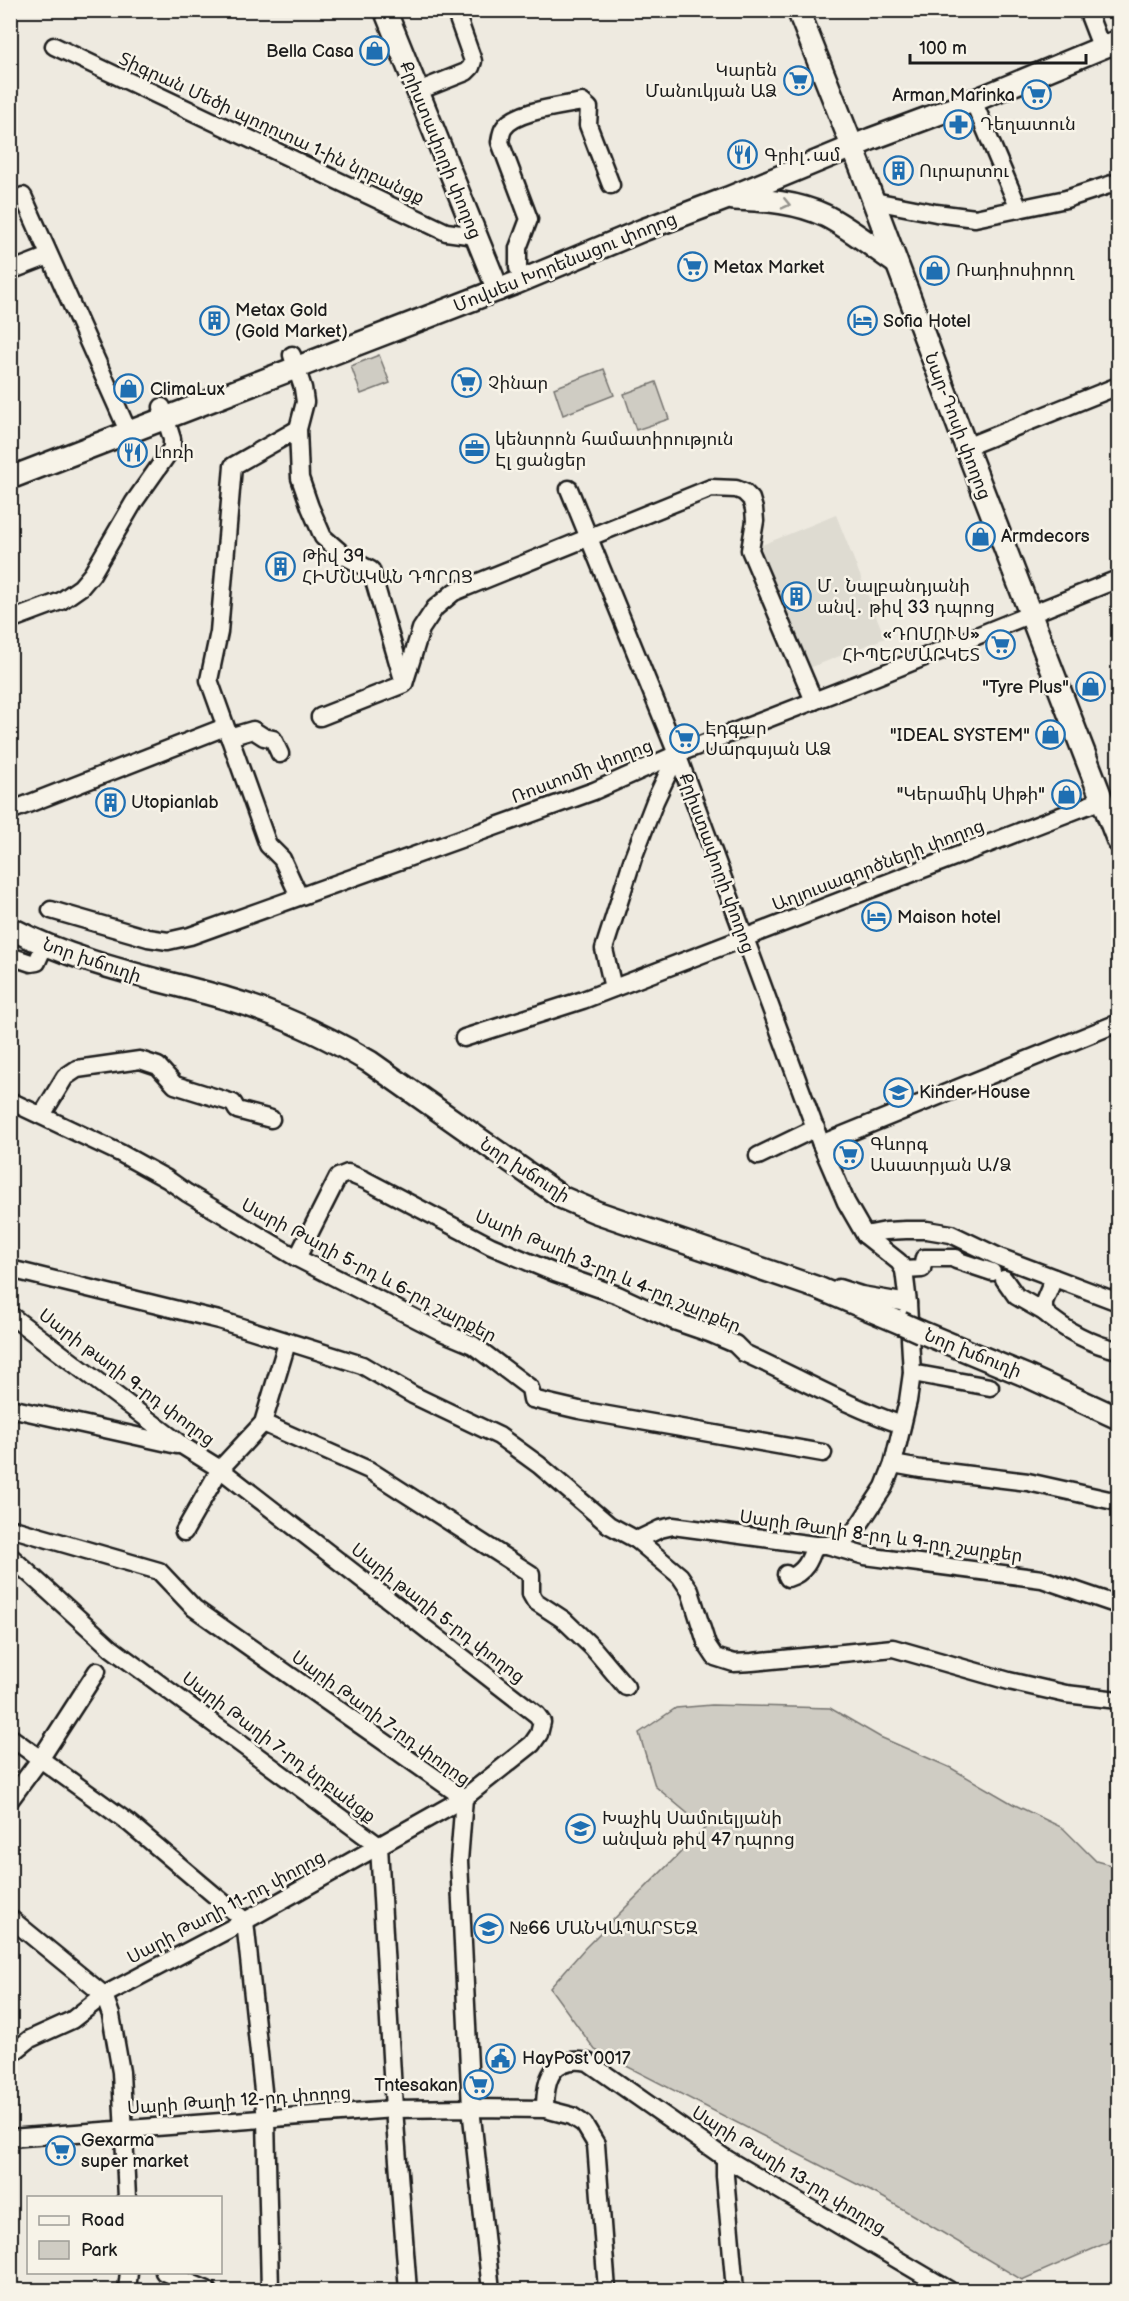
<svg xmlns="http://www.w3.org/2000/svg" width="1129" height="2301" viewBox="0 0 1129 2301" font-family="'Balsamiq Sans','Noto Sans Armenian',sans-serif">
<rect width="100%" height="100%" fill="#eeeae0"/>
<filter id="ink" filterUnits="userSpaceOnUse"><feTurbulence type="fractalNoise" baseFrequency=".0167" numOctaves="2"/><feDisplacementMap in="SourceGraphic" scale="12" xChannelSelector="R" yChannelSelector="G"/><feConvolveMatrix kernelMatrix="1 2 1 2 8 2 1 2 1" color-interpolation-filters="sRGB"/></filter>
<g filter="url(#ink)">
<path fill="#dedbd1" d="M836,515L885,638L807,669L757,547Z"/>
<g fill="#cfccc3" stroke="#767470" stroke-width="1.5">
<path d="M379,355L390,383L361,394L351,366Z"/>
<path d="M604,369L614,395L563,415L554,388Z"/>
<path d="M656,382L669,419L636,430L624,394Z"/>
<path d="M712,1705L830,1708L880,1737L951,1768L1013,1804L1063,1828L1096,1861L1118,1867V2238L1022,2280L884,2198L595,2050L550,1988L585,1948L705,1828L655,1786L639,1733L676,1708Z"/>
</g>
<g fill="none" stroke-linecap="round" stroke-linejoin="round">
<defs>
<g id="minor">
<path d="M1087,10L1102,49"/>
<path d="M54,46L446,232L475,236"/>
<path d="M418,91L466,72L471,67L473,61L455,10"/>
<path d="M972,98L1019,209"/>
<path d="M23,196L124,422"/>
<path d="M874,201L936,213L975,218L1066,199L1118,182"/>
<path d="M518,268V248L529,219L500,142C501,138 501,132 504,128C515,111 562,106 582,102L589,108L588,125L611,185"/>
<path d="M10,271L49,256"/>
<path d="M292,355L303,388L305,402L298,429L300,478L310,507L323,537L346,557L371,570L404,683"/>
<path d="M298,429L233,466L219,632L209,680L268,845L282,859L299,896"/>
<path d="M966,447L1118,386"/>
<path d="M569,489L677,754L821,1144L846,1202L865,1235L899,1262L904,1270L908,1303L912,1373L908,1401L893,1464L884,1487L857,1528L844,1541L827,1545"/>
<path d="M10,620L61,601L81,587L92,574L134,502L172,448V439L162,407"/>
<path d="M320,717L404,684L421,629L435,608L454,592L711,488L736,489L744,492L751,499L754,509L755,521L750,550L814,701"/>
<path d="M229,737L253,730L264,737L273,739L280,754"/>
<path d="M10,811L225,727"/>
<path d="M51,910L148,938L168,941L190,936L594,791L677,754L860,683L1118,579"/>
<path d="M10,956L31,963L37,962L45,944"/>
<path d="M613,988L604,949L633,858L655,801L677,754"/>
<path d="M464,1038L583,1000L1102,800"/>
<path d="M10,1101L120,1153L167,1179L187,1193L297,1258L442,1332L473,1345L530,1388L532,1399L579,1410L823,1453"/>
<path d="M42,1115L65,1077L77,1069L140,1060L158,1066L175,1085L233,1103L237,1110L271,1119"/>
<path d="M821,1144L1118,1023"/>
<path d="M758,1156L816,1128"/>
<path d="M865,1235L886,1231L906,1230H927L951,1234L999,1257L1118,1302"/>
<path d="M297,1258L338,1177L348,1173L365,1180L491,1246L555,1273L618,1295L674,1321L709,1333L735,1344L744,1353C797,1377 847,1406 902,1425"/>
<path d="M10,1269L219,1320L362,1365L413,1395L499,1436L539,1465L609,1525L637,1540L680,1576L690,1591L707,1645L715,1657L734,1663L752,1662L893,1648L1009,1681L1066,1694L1118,1700"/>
<path d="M904,1270L922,1269L924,1258H956V1260L992,1272"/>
<path d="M1054,1278L1044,1302V1312C1064,1330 1093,1345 1118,1350"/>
<path d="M1004,1279L1016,1296L1044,1312"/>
<path d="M839,1288L861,1295L908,1303"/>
<path d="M10,1315L183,1446L220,1469L537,1715L542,1722L539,1734L532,1744L464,1798L245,1921L104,1995L72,2020L30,2039L10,2055"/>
<path d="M912,1373L990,1387"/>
<path d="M10,1408L177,1445"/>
<path d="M263,1423L369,1470L531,1574V1594L535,1601L564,1620L593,1648L626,1687"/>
<path d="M893,1464L921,1469L1028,1482L1118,1502"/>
<path d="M10,1528L159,1571L194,1608L464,1798"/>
<path d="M184,1532L220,1469L263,1423L287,1343"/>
<path d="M637,1540L660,1529L673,1526L815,1545H827L865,1556L1042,1579L1118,1605"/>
<path d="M10,1556L111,1648L379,1846L394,2109L408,2290"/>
<path d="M786,1574L788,1578C805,1573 810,1560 815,1545"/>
<path d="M10,1737L129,1823L245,1921L266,2119L270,2290"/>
<path d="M464,1798L459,1861L471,2108L491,2290"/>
<path d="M10,1800L41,1758L97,1671"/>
<path d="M10,1918L104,1995L111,2015L121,2072L127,2198"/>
<path d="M545,2109C545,2080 551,2055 588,2062L725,2158L949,2290"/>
<path d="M10,2138L394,2109L471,2108L545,2109L572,2116L584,2124L596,2144L607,2290"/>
<path d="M725,2158V2176L735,2290"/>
<path d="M164,2272L207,2290"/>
<path d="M127,2290L129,2272"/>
</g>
<g id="major">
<path d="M385,10L498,290"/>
<path d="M798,10L861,168L971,460L1118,841"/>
<path d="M734,199C765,200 797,202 826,216C851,229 873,247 896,263"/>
<path d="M10,478L516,283L643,230L728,198L871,139L973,101L1118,41"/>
<path d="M10,928C79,964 154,978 228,999C277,1013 326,1036 370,1062L563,1198L596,1212L818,1288L901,1323"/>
<path d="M921,1332L1027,1376L1118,1418"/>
</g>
</defs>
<use href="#minor" stroke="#1c1c1c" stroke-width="21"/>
<use href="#major" stroke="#1c1c1c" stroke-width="26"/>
<use href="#minor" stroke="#f7f3e8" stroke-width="16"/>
<use href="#major" stroke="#f7f3e8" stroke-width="21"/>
<defs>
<path id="major-bridge" d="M901,1323L921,1332"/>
</defs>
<use href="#major-bridge" stroke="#1c1c1c" stroke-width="26" stroke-linecap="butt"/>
<use href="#major-bridge" stroke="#f7f3e8" stroke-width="21"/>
</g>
<defs><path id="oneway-chevron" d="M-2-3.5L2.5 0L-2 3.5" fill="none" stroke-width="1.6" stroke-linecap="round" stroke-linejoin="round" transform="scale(1.5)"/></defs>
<use stroke="#94928c" href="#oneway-chevron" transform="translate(786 204) rotate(13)"/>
</g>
<defs>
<symbol id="shop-ring" viewBox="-11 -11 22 22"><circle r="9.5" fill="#f7f3e8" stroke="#1f6fb2" stroke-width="1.5"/><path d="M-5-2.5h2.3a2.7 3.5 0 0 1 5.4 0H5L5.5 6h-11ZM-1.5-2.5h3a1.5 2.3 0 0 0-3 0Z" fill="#1f6fb2"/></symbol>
<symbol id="supermarket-ring" viewBox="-11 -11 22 22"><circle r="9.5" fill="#f7f3e8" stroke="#1f6fb2" stroke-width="1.5"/><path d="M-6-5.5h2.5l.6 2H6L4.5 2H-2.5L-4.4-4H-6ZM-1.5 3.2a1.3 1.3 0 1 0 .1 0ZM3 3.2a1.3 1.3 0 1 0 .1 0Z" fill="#1f6fb2"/></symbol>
<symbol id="pharmacy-ring" viewBox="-11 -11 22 22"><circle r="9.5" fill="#f7f3e8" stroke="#1f6fb2" stroke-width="1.5"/><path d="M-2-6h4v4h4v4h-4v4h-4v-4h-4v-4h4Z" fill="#1f6fb2"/></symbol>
<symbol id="restaurant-ring" viewBox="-11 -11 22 22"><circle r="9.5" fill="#f7f3e8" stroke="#1f6fb2" stroke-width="1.5"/><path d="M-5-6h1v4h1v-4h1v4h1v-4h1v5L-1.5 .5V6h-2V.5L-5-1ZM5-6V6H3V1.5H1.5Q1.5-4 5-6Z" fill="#1f6fb2"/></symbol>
<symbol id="building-ring" viewBox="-11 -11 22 22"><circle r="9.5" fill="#f7f3e8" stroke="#1f6fb2" stroke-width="1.5"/><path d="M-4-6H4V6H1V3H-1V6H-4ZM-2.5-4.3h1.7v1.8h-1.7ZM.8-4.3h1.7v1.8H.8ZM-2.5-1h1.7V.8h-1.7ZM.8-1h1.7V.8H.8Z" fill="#1f6fb2"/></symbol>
<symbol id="hotel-ring" viewBox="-11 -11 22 22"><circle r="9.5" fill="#f7f3e8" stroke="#1f6fb2" stroke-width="1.5"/><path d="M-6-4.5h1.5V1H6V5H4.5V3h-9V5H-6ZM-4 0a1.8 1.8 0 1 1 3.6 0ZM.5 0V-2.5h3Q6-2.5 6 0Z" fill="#1f6fb2"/></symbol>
<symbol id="office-ring" viewBox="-11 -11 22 22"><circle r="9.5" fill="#f7f3e8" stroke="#1f6fb2" stroke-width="1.5"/><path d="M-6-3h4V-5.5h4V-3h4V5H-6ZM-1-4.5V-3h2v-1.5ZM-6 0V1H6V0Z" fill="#1f6fb2"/></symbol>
<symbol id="school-ring" viewBox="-11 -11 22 22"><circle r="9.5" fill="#f7f3e8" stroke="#1f6fb2" stroke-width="1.5"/><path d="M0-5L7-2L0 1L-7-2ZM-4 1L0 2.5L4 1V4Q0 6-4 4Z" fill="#1f6fb2"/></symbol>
<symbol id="civic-ring" viewBox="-11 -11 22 22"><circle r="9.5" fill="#f7f3e8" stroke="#1f6fb2" stroke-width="1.5"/><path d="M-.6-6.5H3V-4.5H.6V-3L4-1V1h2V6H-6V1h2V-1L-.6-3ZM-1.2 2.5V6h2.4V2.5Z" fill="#1f6fb2"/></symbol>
</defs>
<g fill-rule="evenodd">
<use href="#shop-ring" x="358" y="34" width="33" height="33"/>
<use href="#supermarket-ring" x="782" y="64" width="33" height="33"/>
<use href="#supermarket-ring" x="1020" y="78" width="33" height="33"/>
<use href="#pharmacy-ring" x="942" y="108" width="33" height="33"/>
<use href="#restaurant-ring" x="726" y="138" width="33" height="33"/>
<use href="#building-ring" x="882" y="154" width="33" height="33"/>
<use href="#supermarket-ring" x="676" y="250" width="33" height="33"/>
<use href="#shop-ring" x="918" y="254" width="33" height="33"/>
<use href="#building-ring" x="198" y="304" width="33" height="33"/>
<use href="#hotel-ring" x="846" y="304" width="33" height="33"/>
<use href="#supermarket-ring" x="450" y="366" width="33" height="33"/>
<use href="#shop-ring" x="112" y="372" width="33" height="33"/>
<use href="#office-ring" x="458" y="432" width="33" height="33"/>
<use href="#restaurant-ring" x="116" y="436" width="33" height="33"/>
<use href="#shop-ring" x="964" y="520" width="33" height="33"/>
<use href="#building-ring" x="264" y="550" width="33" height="33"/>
<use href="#building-ring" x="780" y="580" width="33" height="33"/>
<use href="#supermarket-ring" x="984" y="628" width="33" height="33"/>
<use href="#shop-ring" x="1074" y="670" width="33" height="33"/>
<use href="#shop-ring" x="1034" y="718" width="33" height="33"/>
<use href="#supermarket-ring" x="668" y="722" width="33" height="33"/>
<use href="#shop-ring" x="1050" y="778" width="33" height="33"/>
<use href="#building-ring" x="94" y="786" width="33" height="33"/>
<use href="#hotel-ring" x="860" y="900" width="33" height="33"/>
<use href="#school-ring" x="882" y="1076" width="33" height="33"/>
<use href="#supermarket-ring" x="832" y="1138" width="33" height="33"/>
<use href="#school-ring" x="564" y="1812" width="33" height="33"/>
<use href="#school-ring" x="472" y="1912" width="33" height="33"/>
<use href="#civic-ring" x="484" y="2042" width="33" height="33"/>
<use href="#supermarket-ring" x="462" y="2068" width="33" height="33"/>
<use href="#supermarket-ring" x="44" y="2134" width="33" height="33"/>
</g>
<g text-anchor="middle" stroke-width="5" stroke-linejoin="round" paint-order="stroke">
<g font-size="18" fill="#1c1c1c" stroke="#f7f3e8" text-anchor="start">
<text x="354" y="57" text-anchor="end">Bella Casa</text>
<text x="777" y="76" text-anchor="end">Կարեն<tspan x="777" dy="21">Մանուկյան ԱՁ</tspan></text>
<text x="1015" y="101" text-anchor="end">Arman Marinka</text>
<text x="980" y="130">Դեղատուն</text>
<text x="764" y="161">Գրիլ․ամ</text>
<text x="919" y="177">Ուրարտու</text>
<text x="713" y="273">Metax Market</text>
<text x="956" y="276">Ռադիոսիրող</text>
<text x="235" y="316">Metax Gold<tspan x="235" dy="21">(Gold Market)</tspan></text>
<text x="883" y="327">Sofia Hotel</text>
<text x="488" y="389">Չինար</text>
<text x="150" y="395">ClimaLux</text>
<text x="495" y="445">կենտրոն համատիրություն<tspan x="495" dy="21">Էլ ցանցեր</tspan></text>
<text x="154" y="458">Լոռի</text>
<text x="1001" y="542">Armdecors</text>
<text x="302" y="562">Թիվ 39<tspan x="302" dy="21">ՀԻՄՆԱԿԱՆ ԴՊՐՈՑ</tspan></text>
<text x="817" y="592">Մ․ Նալբանդյանի<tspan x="817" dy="21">անվ․ թիվ 33 դպրոց</tspan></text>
<text x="980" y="640" text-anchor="end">«ԴՈՄՈՒՍ»<tspan x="980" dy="21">ՀԻՊԵՐՄԱՐԿԵՏ</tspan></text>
<text x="1069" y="693" text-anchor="end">"Tyre Plus"</text>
<text x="705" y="734">Էդգար<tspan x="705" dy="21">Սարգսյան ԱՁ</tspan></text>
<text x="1030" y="741" text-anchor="end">"IDEAL SYSTEM"</text>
<text x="1045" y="800" text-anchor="end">"Կերամիկ Սիթի"</text>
<text x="131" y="808">Utopianlab</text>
<text x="897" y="923">Maison hotel</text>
<text x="919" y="1098">Kinder House</text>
<text x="870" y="1150">Գևորգ<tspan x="870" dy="21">Ասատրյան Ա/Ձ</tspan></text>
<text x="602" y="1824">Խաչիկ Սամուելյանի<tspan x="602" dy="21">անվան թիվ 47 դպրոց</tspan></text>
<text x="509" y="1934">№66 ՄԱՆԿԱՊԱՐՏԵԶ</text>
<text x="522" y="2064">HayPost 0017</text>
<text x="458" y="2091" text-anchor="end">Tntesakan</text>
<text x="81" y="2146">Gexarma<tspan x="81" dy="21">super market</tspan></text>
</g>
<g font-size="18" fill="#1c1c1c" stroke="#f7f3e8">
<text transform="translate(272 128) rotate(25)" y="6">Տիգրան Մեծի պողոտա 1-ին նրբանցք</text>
<text transform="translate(441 150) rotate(68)" y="6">Քրիստափորի փողոց</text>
<text transform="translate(565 262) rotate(-22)" y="6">Մովսես Խորենացու փողոց</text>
<text transform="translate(958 426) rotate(69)" y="6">Նար-Դոսի փողոց</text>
<text transform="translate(582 771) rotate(-21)" y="6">Ռոստոմի փողոց</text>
<text transform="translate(717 863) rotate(70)" y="6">Քրիստափորի փողոց</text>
<text transform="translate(878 865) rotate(-21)" y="6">Աղյուսագործների փողոց</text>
<text transform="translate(92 960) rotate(19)" y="6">Նոր խճուղի</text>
<text transform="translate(525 1170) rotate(33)" y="6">Նոր խճուղի</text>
<text transform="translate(369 1270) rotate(28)" y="6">Սարի Թաղի 5-րդ և 6-րդ շարքեր</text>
<text transform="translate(608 1271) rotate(23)" y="6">Սարի Թաղի 3-րդ և 4-րդ շարքեր</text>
<text transform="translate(973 1353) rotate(22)" y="6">Նոր խճուղի</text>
<text transform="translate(127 1377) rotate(37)" y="6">Սարի թաղի 9-րդ փողոց</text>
<text transform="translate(881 1536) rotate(8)" y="6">Սարի Թաղի 8-րդ և 9-րդ շարքեր</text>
<text transform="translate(438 1613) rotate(38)" y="6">Սարի թաղի 5-րդ փողոց</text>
<text transform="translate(381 1718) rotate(36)" y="6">Սարի Թաղի 7-րդ փողոց</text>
<text transform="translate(279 1747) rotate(37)" y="6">Սարի Թաղի 7-րդ նրբանցք</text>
<text transform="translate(226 1907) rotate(-28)" y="6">Սարի Թաղի 11-րդ փողոց</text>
<text transform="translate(239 2100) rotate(-4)" y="6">Սարի Թաղի 12-րդ փողոց</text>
<text transform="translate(789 2170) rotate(32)" y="6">Սարի Թաղի 13-րդ փողոց</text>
</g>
</g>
<rect width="1129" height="2301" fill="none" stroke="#f7f3e8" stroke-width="36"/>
<rect x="18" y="18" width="1093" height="2265" fill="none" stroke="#1c1c1c" stroke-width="2" filter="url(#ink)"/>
<rect x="27" y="2196" width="195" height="78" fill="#f7f3e8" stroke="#9f9d96" stroke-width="1.5"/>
<rect x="39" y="2216" width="30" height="9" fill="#f7f3e8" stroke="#9f9d96" stroke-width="1.5"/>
<text x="81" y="2226" font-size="18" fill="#1c1c1c">Road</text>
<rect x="39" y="2241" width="30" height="18" fill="#cfccc3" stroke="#9f9d96" stroke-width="1.5"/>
<text x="81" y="2256" font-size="18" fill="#1c1c1c">Park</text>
<path d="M910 54v9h176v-9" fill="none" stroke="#1c1c1c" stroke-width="3"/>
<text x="919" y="54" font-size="18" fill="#1c1c1c" stroke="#f7f3e8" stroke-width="4.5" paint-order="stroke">100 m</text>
</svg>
